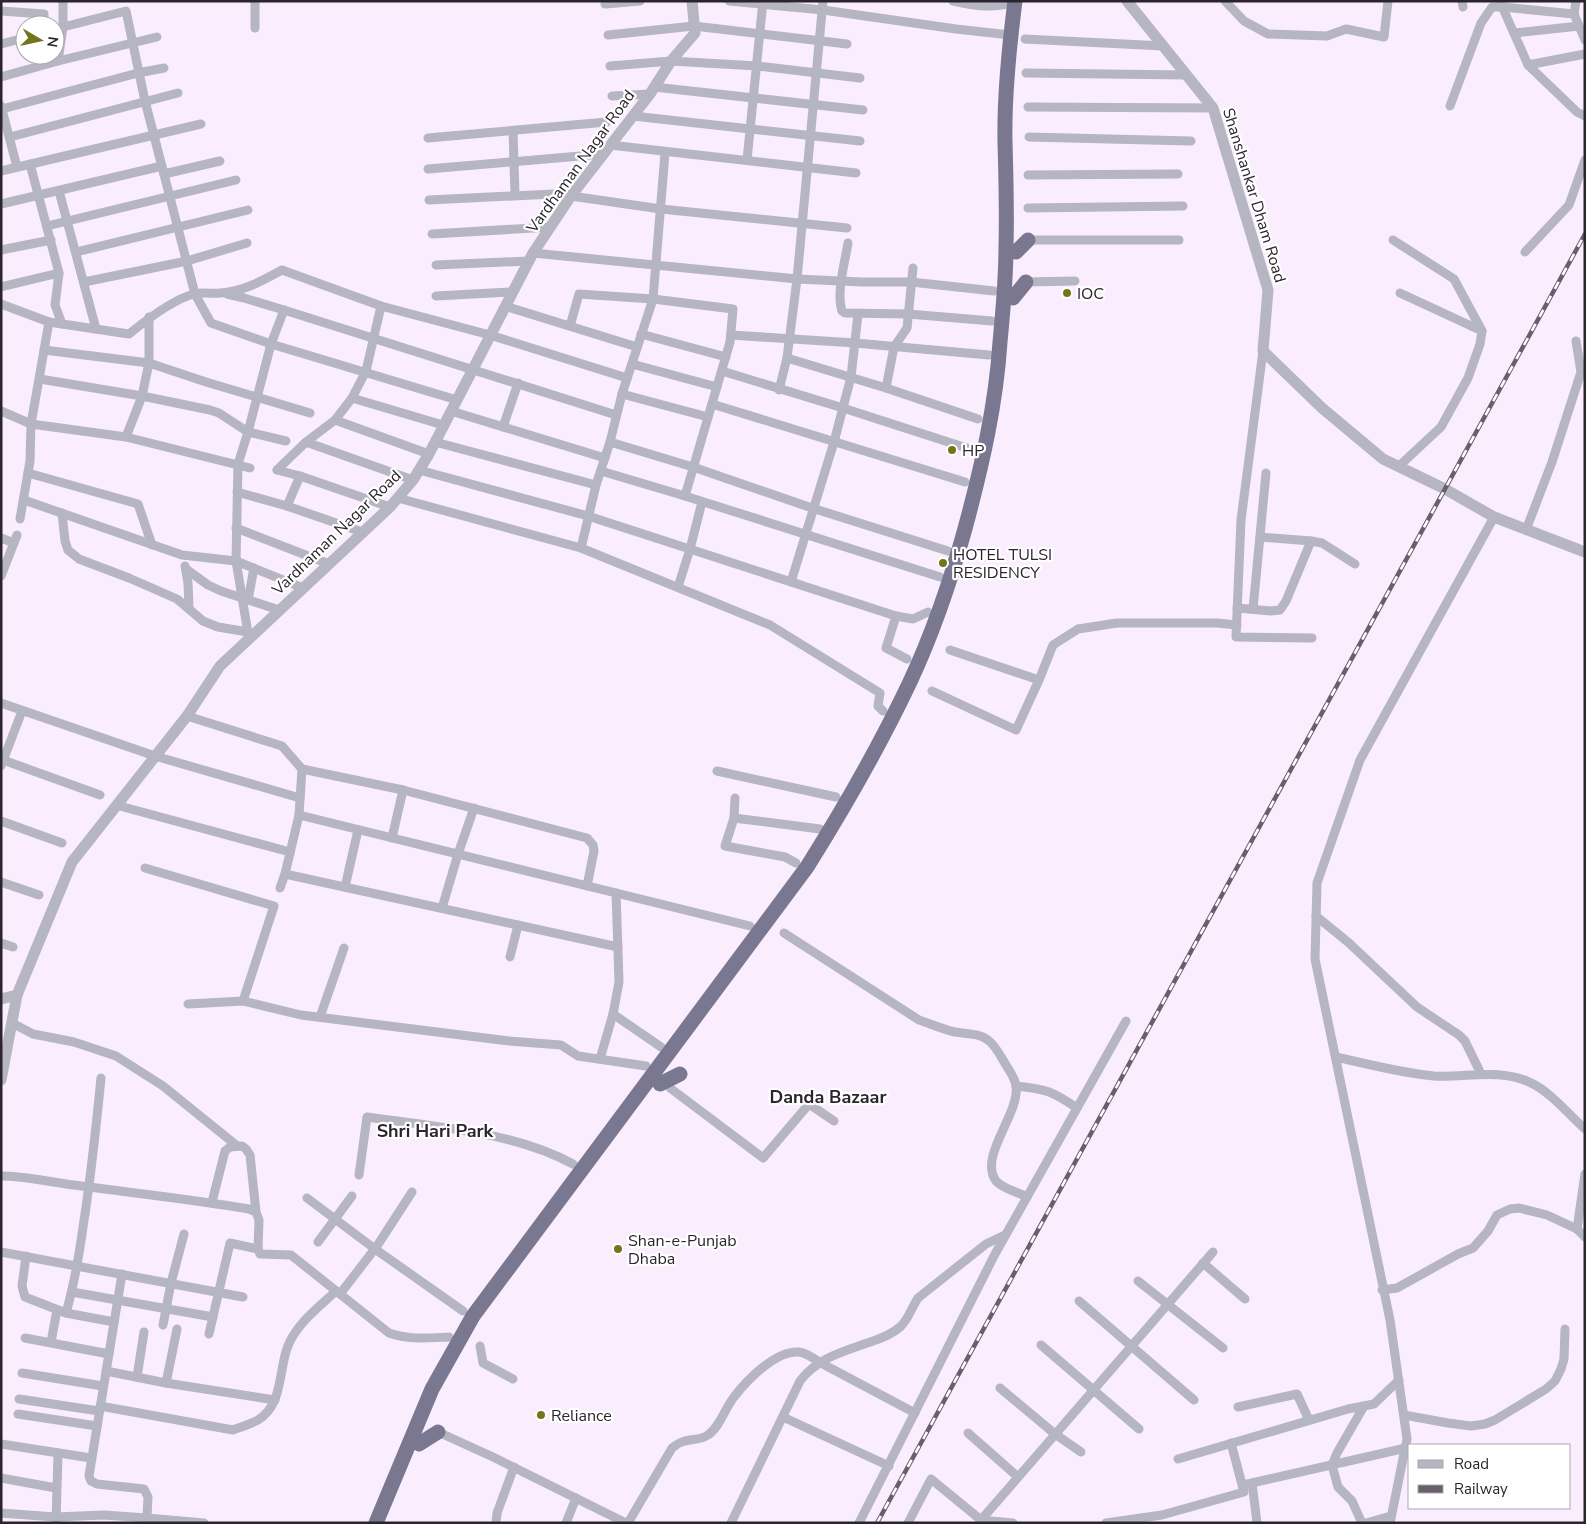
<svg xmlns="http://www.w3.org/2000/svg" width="1586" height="1524" viewBox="0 0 1586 1524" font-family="'Nunito Sans',sans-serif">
<rect width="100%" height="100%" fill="#faedfd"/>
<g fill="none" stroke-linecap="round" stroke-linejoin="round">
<g stroke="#b6b5c2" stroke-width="9">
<path d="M729,1L823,10L956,29L1010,35"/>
<path d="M953,1C976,6 992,9 1015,2"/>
<path d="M1225,1L1244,21L1268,34L1327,36L1346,29L1384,37L1388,1"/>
<path d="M1462,1L1463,7"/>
<path d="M1576,1L1574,14L1585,40"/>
<path d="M605,4L640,1"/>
<path d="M1501,4L1528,65L1577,112L1585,116"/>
<path d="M1,11L44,14V25"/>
<path d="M63,27L126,11L145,101L195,294L211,323L271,344L457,400"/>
<path d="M255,28V1"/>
<path d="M1514,33L1579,26"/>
<path d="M608,35L694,26L847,44"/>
<path d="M1025,39L1163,46"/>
<path d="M1,44L25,38"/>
<path d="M58,61L63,27V1"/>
<path d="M1528,65L1585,54"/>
<path d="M610,66L671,61L757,66L860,78"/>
<path d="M1026,73L1187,75"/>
<path d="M1,77L58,61L157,37"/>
<path d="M654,87L863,110"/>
<path d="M612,96L650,94"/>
<path d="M1,106L17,167"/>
<path d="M1450,106L1481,23L1492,7H1502L1574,14"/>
<path d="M1028,107L1213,108"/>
<path d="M2,109L138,73L164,68"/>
<path d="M633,116L860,141"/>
<path d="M513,131L515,195"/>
<path d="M10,137L178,93"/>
<path d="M1029,137L1191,141"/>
<path d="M428,138L607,122"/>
<path d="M610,145L856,173"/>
<path d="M747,160L763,1"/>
<path d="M30,164L59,273L55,305L62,324"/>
<path d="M428,169L603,154"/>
<path d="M1,171L201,124"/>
<path d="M164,174L220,161"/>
<path d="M1028,175L1178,174"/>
<path d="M59,191L96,329"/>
<path d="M571,196L661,209L847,228"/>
<path d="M429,200L574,193"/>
<path d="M1,204L162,166"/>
<path d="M1028,208L1183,206"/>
<path d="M47,226L236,180"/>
<path d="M432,234L550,227"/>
<path d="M1028,240H1179"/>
<path d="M1393,240L1454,279L1482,331L1480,344L1468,378L1441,427L1398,467"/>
<path d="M848,243C845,262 836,293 842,311L845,313L908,314L992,321"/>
<path d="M1,250L51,240"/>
<path d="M76,252L248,210"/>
<path d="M1525,252L1569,205L1585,160"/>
<path d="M533,253L797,279L862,282H911L994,291"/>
<path d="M436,265L529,261"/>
<path d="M84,282L187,261L247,243"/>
<path d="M1026,282L1075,281"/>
<path d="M1,287L59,273"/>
<path d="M1400,293L1482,331"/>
<path d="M227,294L244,298L284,310L616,415"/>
<path d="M436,296L512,292"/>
<path d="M1,304L49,322L129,334C145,321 174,299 194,294C203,292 212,294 221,293C244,291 262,281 282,270L381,306L490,335L627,378"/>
<path d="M505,306L637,347"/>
<path d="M570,326L579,294L653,299L733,309L730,342L685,496"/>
<path d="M641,334L726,357"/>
<path d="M731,335L855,343L989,355"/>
<path d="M44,350L149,363L206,382L310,413"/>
<path d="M1263,351L1241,520L1236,637L1312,638"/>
<path d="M787,358L886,388L978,419"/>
<path d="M632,364L717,387"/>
<path d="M722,371L843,408L973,450"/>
<path d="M40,379L142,396L210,410L219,413L248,432L286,441"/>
<path d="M886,388L894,347L907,328L913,268"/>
<path d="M779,390L787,358L797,279L823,1"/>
<path d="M622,394L708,417"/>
<path d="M352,398L443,425"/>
<path d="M712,404L965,482"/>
<path d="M1,411L31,424L126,437L250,468"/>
<path d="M451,411L605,458"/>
<path d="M335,420L429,454"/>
<path d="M503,427L518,383"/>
<path d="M126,437L142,396L149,363V317"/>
<path d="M306,442L413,480"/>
<path d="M435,442L596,485"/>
<path d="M610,442L693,467L812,508L948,551"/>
<path d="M277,470L306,442L335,420L352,398L366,371L381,306"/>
<path d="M277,470L300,476L390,507"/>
<path d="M419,470L588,516L896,616L913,619L928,612"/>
<path d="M601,471L685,496L940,577"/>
<path d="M28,473L138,504L152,545"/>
<path d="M237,492L287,506L362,532"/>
<path d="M398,498L581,548L770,625L880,693L878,706L883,711"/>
<path d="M24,500L182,555L236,561L303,588"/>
<path d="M287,506L300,476"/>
<path d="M62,513L65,541L68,550L79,559L129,578L177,599L203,621L218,627L248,632"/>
<path d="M20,519L30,461L31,424L49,322"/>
<path d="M236,528L329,564"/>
<path d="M1526,530L1552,462L1581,372L1576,341"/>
<path d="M1260,537L1311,541L1322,543L1355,564"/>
<path d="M1,538L14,543"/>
<path d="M581,548L596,485L610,442L622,394L653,299L665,153"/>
<path d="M185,566L188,583L189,608"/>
<path d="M186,569L208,585L221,591L279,610"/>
<path d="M1,576L17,535"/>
<path d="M791,582L834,442L851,377L858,314"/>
<path d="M678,587L690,549L702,502"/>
<path d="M248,600L254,568"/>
<path d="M1237,608L1271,611L1280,610L1286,601L1311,541"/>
<path d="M1253,609L1266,473"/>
<path d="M896,616L886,648L907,659"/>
<path d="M249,639L236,561L238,464L248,432L271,344L284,310"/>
<path d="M950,650L1039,680"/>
<path d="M932,691L1016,730L1039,680L1053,645L1078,629L1117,623H1217L1237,625"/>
<path d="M1,703L155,756L300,798"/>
<path d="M187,716L282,746L302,769L403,790L587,838L593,845L594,851L587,886"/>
<path d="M3,760L100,795"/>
<path d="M1,766L22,711"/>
<path d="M717,771L836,797"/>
<path d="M735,798L734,818L725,846L785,857L796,863"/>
<path d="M116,805L290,852"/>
<path d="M299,815L750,926"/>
<path d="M734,818L820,829"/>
<path d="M1,821L62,843"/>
<path d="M392,838L403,790"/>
<path d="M145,868L274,906L243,1001"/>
<path d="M285,874L618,947"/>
<path d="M1,882L39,895"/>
<path d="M345,887L358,830"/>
<path d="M280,888L285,874L299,815L302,769"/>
<path d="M442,908L458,854L474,808"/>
<path d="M1316,916L1349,943L1417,1007L1459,1035L1465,1041L1481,1074"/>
<path d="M784,933L919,1020C931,1024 942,1029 955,1032C967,1034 978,1033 988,1040C996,1046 1001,1057 1006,1065C1010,1072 1015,1078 1016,1086C1020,1114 978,1156 996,1181C1003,1189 1018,1192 1027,1197"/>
<path d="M1,943L13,947"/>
<path d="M510,957L518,925"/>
<path d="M188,1004L243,1001L301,1015L509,1041L561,1045L578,1056L646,1066"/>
<path d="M613,1014L661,1047"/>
<path d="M320,1017L344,948"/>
<path d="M12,1023L33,1034L74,1042L116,1056L163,1086L236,1145"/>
<path d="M1336,1057C1368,1064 1401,1073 1434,1076C1465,1078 1499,1068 1529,1082C1550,1091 1568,1114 1585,1129"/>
<path d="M600,1059L613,1014L619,982L616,893"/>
<path d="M1016,1086C1046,1089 1052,1091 1077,1108"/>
<path d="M670,1088L763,1158L809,1104L834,1121"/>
<path d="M359,1175L367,1117C435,1127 512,1131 573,1164"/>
<path d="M1,1176C26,1176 49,1182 74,1185C132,1193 191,1199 249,1209L256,1212L259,1220L258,1249"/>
<path d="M307,1198L375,1249L463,1311"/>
<path d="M212,1202L225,1151L230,1147L242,1146L246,1149L250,1155L256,1212"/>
<path d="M1577,1229L1585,1174"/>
<path d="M318,1242L352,1196"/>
<path d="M1,1252L243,1297"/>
<path d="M26,1256L22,1286L25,1297L66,1313L114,1322"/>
<path d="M1203,1263L1245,1299"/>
<path d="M122,1274L89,1476L91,1481L97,1484L144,1489L148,1497L147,1518L204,1523"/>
<path d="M1138,1281L1223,1348"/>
<path d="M1382,1290L1397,1288L1458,1254L1473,1248L1488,1231L1497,1215L1510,1209L1519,1208L1547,1215L1577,1229L1585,1237"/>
<path d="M72,1292L213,1317"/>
<path d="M340,1294L377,1246L412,1192"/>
<path d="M1079,1301L1194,1400"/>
<path d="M66,1313C74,1285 79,1256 83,1227C91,1177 96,1128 101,1078"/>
<path d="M163,1325L171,1283L184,1234"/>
<path d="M209,1334L230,1243L258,1249L260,1254L291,1255L389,1333C409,1340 427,1338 449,1337"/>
<path d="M25,1338L109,1354"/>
<path d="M51,1342L57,1310"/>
<path d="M1041,1345L1139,1429"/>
<path d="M480,1346L483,1363L513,1379"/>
<path d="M106,1371L166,1383L275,1400"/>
<path d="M22,1373L103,1386"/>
<path d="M137,1377L144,1332"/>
<path d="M166,1383L177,1329"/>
<path d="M1000,1388L1055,1434L1081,1452"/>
<path d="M19,1399L99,1411"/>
<path d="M100,1406L233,1430C241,1427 250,1424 258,1420C287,1402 276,1362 293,1336C304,1318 321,1305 336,1291"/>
<path d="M1238,1407L1297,1394L1309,1420"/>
<path d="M18,1414L97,1426"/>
<path d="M1404,1415L1448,1423L1471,1426L1485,1424L1495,1420L1546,1389L1555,1381L1561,1369L1564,1359L1565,1329"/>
<path d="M783,1417L889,1466"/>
<path d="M438,1432L493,1457L626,1523"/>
<path d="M968,1433L1018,1477"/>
<path d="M1,1444L91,1458"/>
<path d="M1178,1459L1348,1409L1374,1404L1399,1380"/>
<path d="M1,1478L56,1488"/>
<path d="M1252,1483L1257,1523"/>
<path d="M1243,1485L1406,1448"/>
<path d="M1,1513L55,1517L104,1515L147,1518L146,1522"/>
<path d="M981,1520L1213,1252"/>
<path d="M56,1523L58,1453"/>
<path d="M496,1523L497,1513L514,1467"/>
<path d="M566,1523L576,1498"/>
<path d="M628,1523L672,1448C675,1446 678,1443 682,1442C690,1438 700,1441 708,1435C720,1427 725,1408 734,1397C747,1380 776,1350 799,1352C807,1353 813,1358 819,1362L915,1413"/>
<path d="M731,1523L800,1381C818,1357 846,1351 873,1341C882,1338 892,1334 900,1327C908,1320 912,1307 918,1298L986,1244L1005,1235"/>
<path d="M859,1523L995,1254L1126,1021"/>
<path d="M908,1523L931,1479L981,1520L1013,1523"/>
<path d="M1106,1523L1162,1515L1244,1492L1231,1443"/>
<path d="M1362,1523L1352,1501L1338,1487L1332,1465L1337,1453L1364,1406"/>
<path d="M1366,1523L1391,1516"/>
<path d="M1390,1523L1407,1439L1390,1320L1315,959L1317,883L1360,760L1494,517"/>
</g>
<g stroke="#b6b5c2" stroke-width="11">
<path d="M1127,1L1213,108L1268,290L1263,351L1322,408L1383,459L1445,489L1494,517L1585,552"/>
<path d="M1,999L17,995"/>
<path d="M1,1080L17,995L72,862L187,716L220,666L390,507L413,480L429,454L533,253L571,196L650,94L671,61L695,33L692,1"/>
</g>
<g stroke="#7a7891" stroke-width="15">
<path d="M1016,252L1028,240"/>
<path d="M1013,298L1026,282"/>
<path d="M660,1084L680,1074"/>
<path d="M419,1444L438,1432"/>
<path d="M376,1523L432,1389L473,1316L807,867C844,808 879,747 909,684C933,633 951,580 966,525C982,465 996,405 1000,342C1003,311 1006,279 1006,247C1007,212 1006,177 1005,142C1004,95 1009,48 1015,1"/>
</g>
<defs>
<path id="rail" d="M877,1523L1585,234"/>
</defs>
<use href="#rail" stroke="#685f6a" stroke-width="4.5"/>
<use href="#rail" stroke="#fff" stroke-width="2.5" stroke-dasharray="8" stroke-linecap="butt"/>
</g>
<g fill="#73751b" stroke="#fff" stroke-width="2">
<circle cx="1067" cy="293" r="5"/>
<circle cx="952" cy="450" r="5"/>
<circle cx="943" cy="563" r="5"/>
<circle cx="618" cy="1249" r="5"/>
<circle cx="541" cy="1415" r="5"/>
</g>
<g text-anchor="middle" stroke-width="4.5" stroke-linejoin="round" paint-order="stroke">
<g font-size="16" fill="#2b242d" stroke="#fff">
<text transform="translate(580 161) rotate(-54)" y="6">Vardhaman Nagar Road</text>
<text transform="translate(1255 195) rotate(73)" y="6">Shanshankar Dham Road</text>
<text transform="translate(336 532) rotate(-44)" y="6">Vardhaman Nagar Road</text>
</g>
<g font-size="16" fill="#2b242d" stroke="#fff" text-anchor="start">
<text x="1077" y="299">IOC</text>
<text x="962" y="456">HP</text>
<text x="953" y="560">HOTEL TULSI<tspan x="953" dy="18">RESIDENCY</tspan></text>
<text x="628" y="1246">Shan-e-Punjab<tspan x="628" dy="18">Dhaba</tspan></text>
<text x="551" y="1421">Reliance</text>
</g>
<g font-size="18" font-weight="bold" fill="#2b242d" stroke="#fff">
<text x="828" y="1103">Danda Bazaar</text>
<text x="435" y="1137">Shri Hari Park</text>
</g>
</g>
<rect width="1586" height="1524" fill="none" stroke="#2b242d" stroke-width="5"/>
<rect x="1408" y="1444" width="162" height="65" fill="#ffffff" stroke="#aaa7ab"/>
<rect x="1418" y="1460" width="25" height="8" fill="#b6b5c2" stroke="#aaa7ab"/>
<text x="1454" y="1469" font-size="15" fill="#2b242d">Road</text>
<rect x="1418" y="1485" width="25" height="8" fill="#685f6a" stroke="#aaa7ab"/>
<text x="1454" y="1494" font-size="15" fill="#2b242d">Railway</text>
<g transform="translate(40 40) rotate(99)"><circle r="24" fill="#ffffff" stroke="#aaa7ab"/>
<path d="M0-4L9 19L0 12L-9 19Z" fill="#73751b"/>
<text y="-8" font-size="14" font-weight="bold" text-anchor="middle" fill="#2b242d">N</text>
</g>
</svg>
